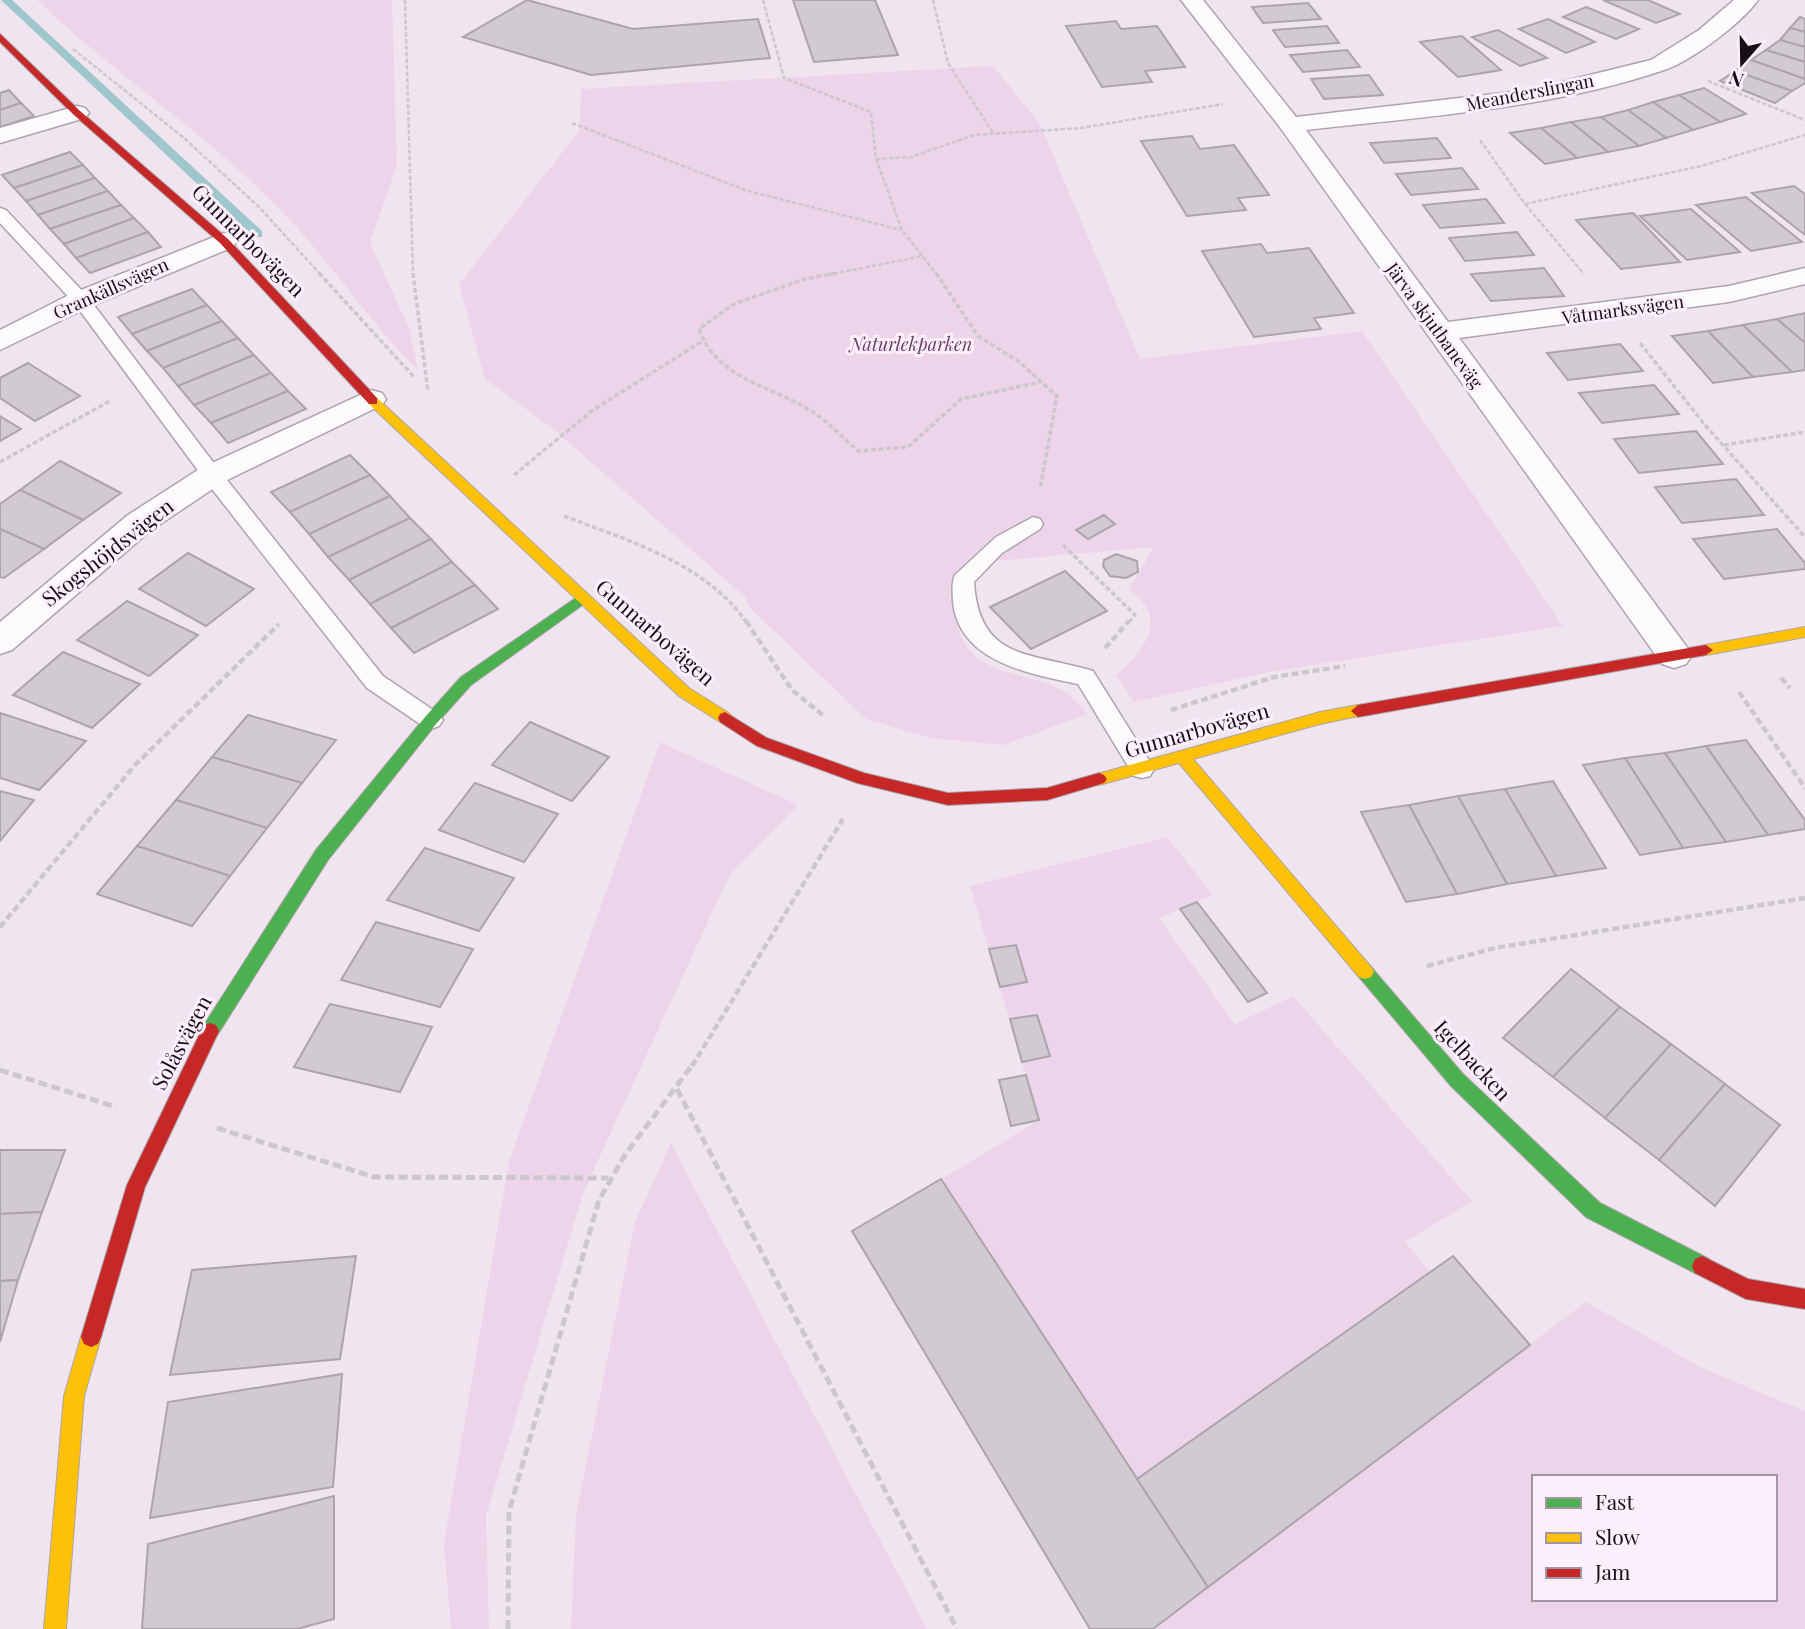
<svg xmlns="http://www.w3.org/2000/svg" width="1805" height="1629" viewBox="0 0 1805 1629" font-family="'Playfair Display',serif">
<rect width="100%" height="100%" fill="#f0e5ef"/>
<g fill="#edd4eb" fill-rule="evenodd">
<path d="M37,0H392L397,165L370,243L409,328L418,370C370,323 333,265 286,216C211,136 116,76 37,0Z"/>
<path d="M993,66L1040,124L1140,359L1362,331L1563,626L1269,672L1134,702L1116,676C1132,660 1159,636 1148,610C1145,602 1135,595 1129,589L1154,547L995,561L953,591C956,676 997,663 1060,689C1070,693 1080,706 1088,714L1004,745L930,738L866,719L750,608L745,597L552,428L485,379L459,284L579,131L581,89Z"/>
<path d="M660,742L798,805L729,876L583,1193L486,1516L489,1629H451L444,1544L509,1161Z"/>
<path d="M1167,837L1213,895L1159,918L1235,1024L1293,996L1472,1201L1405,1242L1430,1272L1137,1479L941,1179L1039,1120L970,886Z"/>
<path d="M671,1143L927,1629H571L576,1514L635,1222Z"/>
<path d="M1586,1302L1702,1368L1805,1411V1629H1153ZM1534,1477H1775V1599H1534Z"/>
</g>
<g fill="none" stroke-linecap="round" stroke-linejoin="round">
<path fill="#9fc6cc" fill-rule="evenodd" d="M1,0H12L262,231V237H254Z"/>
</g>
<g fill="#d2cad2" stroke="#aca4ab" stroke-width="2">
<path d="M527,0L633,29L758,19L770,58L591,75L463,37Z"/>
<path d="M793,0H875L898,55L814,62Z"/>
<path d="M1603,0H1648L1680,14L1656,23Z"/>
<path d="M1308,3L1321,19L1263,23L1252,7Z"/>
<path d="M1586,7L1639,29L1616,39L1563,17Z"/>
<path d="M1800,17L1805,19V32L1790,28Z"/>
<path d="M1548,19L1595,42L1566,53L1519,29Z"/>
<path d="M1116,21L1121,29L1157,26L1185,67L1145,71L1152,82L1102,87L1066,26Z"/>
<path d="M1327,26L1339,43L1285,47L1273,30Z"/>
<path d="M1790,28L1805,32V47L1780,40Z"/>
<path d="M1498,30L1547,58L1520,66L1472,37Z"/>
<path d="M1462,36L1501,70L1458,77L1420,42Z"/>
<path d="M1780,40L1805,47V62L1766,50Z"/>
<path d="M1347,50L1360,67L1303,72L1290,55Z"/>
<path d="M1766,50L1805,62V79L1751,60Z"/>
<path d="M1751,60L1805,79V83L1792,91L1735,71Z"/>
<path d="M1735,71L1792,91L1775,103L1720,81Z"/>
<path d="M1369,75L1383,95L1324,99L1311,79Z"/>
<path d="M1704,88L1746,114L1720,122L1679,95Z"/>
<path d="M9,90L21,103L0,110V93Z"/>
<path d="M1679,95L1720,122L1693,130L1653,102Z"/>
<path d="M1653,102L1693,130L1666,138L1628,110Z"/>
<path d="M21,103L34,116L0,127V110Z"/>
<path d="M1628,110L1666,138L1639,146L1601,117Z"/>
<path d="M1601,117L1639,146L1608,152L1571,122Z"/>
<path d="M1571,122L1608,152L1577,158L1541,128Z"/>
<path d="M1541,128L1577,158L1545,164L1510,133Z"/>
<path d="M1192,136L1200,149L1234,145L1269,195L1238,198L1246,210L1187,216L1141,141Z"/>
<path d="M1437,138L1451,158L1384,163L1370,143Z"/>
<path d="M70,152L83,165L14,188L2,175Z"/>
<path d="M83,165L95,178L26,201L14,188Z"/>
<path d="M1462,168L1478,189L1411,195L1396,174Z"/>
<path d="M95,178L108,191L38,215L26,201Z"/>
<path d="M1794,186L1805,194V235L1752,193Z"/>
<path d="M108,191L121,205L50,229L38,215Z"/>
<path d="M1746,197L1802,242L1751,251L1696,205Z"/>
<path d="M1486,199L1504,223L1440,228L1423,205Z"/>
<path d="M121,205L134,218L64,244L50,229Z"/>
<path d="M1691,209L1740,252L1687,260L1640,216Z"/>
<path d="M1633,213L1680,262L1621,269L1576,220Z"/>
<path d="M134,218L148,232L76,258L64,244Z"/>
<path d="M148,232L161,247L90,273L76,258Z"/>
<path d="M1517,232L1534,255L1465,261L1449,238Z"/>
<path d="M1261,244L1267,253L1309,248L1354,313L1314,318L1321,329L1254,337L1202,251Z"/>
<path d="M1544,268L1564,296L1491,301L1471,274Z"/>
<path d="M192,289L207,305L132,334L118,317Z"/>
<path d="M207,305L222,321L147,351L132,334Z"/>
<path d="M1805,313V343L1777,319Z"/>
<path d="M1777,319L1805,343V370L1792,372L1743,325Z"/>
<path d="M222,321L238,338L163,368L147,351Z"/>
<path d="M1743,325L1792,372L1753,377L1708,331Z"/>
<path d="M1708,331L1753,377L1713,383L1672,336Z"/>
<path d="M238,338L254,355L178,386L163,368Z"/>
<path d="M1620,344L1643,371L1568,380L1547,353Z"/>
<path d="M254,355L271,373L194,405L178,386Z"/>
<path d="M28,363L80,396L35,421L0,398V378Z"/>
<path d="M271,373L288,391L211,423L194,405Z"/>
<path d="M1654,385L1679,414L1602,423L1579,393Z"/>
<path d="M288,391L306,409L228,443L211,423Z"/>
<path d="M0,416L21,429L0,441Z"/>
<path d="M1696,431L1723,464L1639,473L1614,439Z"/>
<path d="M350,455L370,475L290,512L271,492Z"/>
<path d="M60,461L121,493L83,520L20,490Z"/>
<path d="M370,475L390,496L309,534L290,512Z"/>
<path d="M1736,479L1764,515L1682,523L1655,487Z"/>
<path d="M20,490L83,520L44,549L0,529V504Z"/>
<path d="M390,496L410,518L328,557L309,534Z"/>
<path d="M1104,515L1115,524L1088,539L1076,530Z"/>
<path d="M410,518L431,539L349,580L328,557Z"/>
<path d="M0,529L44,549L4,578L0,577Z"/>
<path d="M1777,529L1805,563V569L1724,579L1693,539Z"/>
<path d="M431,539L452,562L370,604L349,580Z"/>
<path d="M188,553L254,589L206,626L139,589Z"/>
<path d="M1116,554L1137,561L1138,572L1126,578L1110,576L1103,566L1104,560Z"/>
<path d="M452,562L475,585L391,628L370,604Z"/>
<path d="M1065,571L1107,611L1031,649L990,607Z"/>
<path d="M475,585L498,609L414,653L391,628Z"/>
<path d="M127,601L198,635L149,676L77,640Z"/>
<path d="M63,652L140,684L92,728L13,695Z"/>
<path d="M0,713L86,741L39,790L0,778Z"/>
<path d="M248,715L336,740L302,783L212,757Z"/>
<path d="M530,722L609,757L572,801L492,765Z"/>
<path d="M1746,740L1805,820V829L1768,835L1706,746Z"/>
<path d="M1706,746L1768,835L1726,842L1665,753Z"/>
<path d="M1665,753L1726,842L1683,848L1625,758Z"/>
<path d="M212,757L302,783L267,828L176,800Z"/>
<path d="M1625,758L1683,848L1640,855L1583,765Z"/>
<path d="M1553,781L1606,868L1556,876L1505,789Z"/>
<path d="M475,783L558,814L524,862L439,830Z"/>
<path d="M1505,789L1556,876L1507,884L1458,796Z"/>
<path d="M0,791L34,800L0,841Z"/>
<path d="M1458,796L1507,884L1457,894L1409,805Z"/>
<path d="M176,800L267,828L230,876L137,846Z"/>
<path d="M1409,805L1457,894L1406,902L1361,812Z"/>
<path d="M137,846L230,876L192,926L97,894Z"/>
<path d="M425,848L514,878L479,931L387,900Z"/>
<path d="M1197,902L1267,993L1248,1002L1180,909Z"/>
<path d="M376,922L473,949L440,1007L341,980Z"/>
<path d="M1016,945L1027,982L1000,987L989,949Z"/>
<path d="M1571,969L1620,1007L1553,1077L1503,1038Z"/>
<path d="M330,1004L432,1027L400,1092L294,1067Z"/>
<path d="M1620,1007L1671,1044L1605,1118L1553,1077Z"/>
<path d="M1037,1015L1050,1056L1022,1062L1010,1019Z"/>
<path d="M1671,1044L1725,1084L1659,1160L1605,1118Z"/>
<path d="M1026,1075L1039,1120L1011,1126L999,1080Z"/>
<path d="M1725,1084L1780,1125L1715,1206L1659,1160Z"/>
<path d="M0,1150H65L42,1212L0,1214Z"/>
<path d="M941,1179L1208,1587L1153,1629H1090L852,1231Z"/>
<path d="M42,1212L18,1280L0,1281V1214Z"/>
<path d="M356,1256L340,1359L170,1375L192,1270Z"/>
<path d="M1453,1256L1530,1345L1208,1587L1137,1479Z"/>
<path d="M18,1280L0,1342V1281Z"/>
<path d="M342,1374L333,1487L150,1518L168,1402Z"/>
<path d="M334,1496V1619L297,1629H142L148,1544Z"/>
</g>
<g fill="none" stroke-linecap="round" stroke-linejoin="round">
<defs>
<g id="lane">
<path d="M0,208L6,210L87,296L219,470L383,676L439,714L443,720L439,726L431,729L423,726L367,688L205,480L75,304L0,223Z"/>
<path d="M1033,517L1040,519L1043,524L1040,529L1002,553L974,582C979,662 1032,652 1093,671L1150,762L1154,769L1150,776L1142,778L1134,776L1078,684C1030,674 959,662 953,602C953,593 951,583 955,575L996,537Z"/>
</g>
<g id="street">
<path d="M1181,0H1203L1296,117L1529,90L1651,60L1699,30L1734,0H1758C1742,23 1690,62 1664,70C1549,109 1426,116 1306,130L1448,322L1729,286L1805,268V284L1729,302L1459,338L1686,646L1692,655L1686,664L1674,668L1662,664L1282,130Z"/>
<path d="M77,106L85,108L89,113L85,118L0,143V128Z"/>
<path d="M224,233L233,235L237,241L233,247L91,306L0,350V330L71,294Z"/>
<path d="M371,390L382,393L386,399L382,405L223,482L150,531L12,650L0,654V622L128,515L201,468Z"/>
</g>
<g id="fast">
<path d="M583,593L588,595L590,598L588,601L471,685L436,724L328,860L216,1037L210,1039L204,1037L201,1031L204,1025L316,850L426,716L461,677Z"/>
<path d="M1365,965L1371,967L1463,1074L1600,1203L1709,1259L1712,1266L1709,1273L1702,1276L1695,1273L1586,1217L1451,1086L1359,977L1356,972L1359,967Z"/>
</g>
<g id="slow">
<path d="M373,397L377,398L689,688L730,714L732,718L730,722H720L679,696L369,404L367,401Z"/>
<path d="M1805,627V637L1706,655L1699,650L1706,645Z"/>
<path d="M1358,705L1365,711L1363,715L1320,724L1193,759L1371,967L1374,972L1371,977L1365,979L1359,977L1179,763L1099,785L1094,783L1091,779L1094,775L1320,712Z"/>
<path d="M91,1327L98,1330L101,1337L84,1396L66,1629H44L64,1396L81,1337L84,1330Z"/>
</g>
<g id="jam">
<path d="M0,34L80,111L228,239L377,398V404H369L220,243L74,115L0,42Z"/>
<path d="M1706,645L1713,650L1706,655L1358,717L1351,711L1358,705Z"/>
<path d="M725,712L767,738L864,773L948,793L1047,788L1099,773L1104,775L1107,779L1104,783L1047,800L948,805L857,783L757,746L720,722L718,718L720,714Z"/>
<path d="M210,1023L216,1025L219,1031L145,1187L101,1337L98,1344L91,1347L84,1344L81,1337L127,1185L204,1025Z"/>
<path d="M1702,1256L1748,1279L1805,1289V1309L1746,1299L1695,1273L1692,1266L1695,1259Z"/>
</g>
</defs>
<use href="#lane" stroke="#aca4ab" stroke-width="3"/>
<use href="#street" stroke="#aca4ab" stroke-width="3"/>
<use href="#fast" stroke="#aca4ab" stroke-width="2"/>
<use href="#slow" stroke="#aca4ab" stroke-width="2"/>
<use href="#jam" stroke="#aca4ab" stroke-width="2"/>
<g stroke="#ccc7cb" stroke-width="2.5" stroke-dasharray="4.5 2" stroke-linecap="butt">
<path d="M405,0L413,275"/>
<path d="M763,0L784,78L871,112L876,159L902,230L937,275"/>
<path d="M933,0L948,63L993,133"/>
<path d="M73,49L184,138L259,207L321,275"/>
<path d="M1708,81L1805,120"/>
<path d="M572,123L745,190L901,230"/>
<path d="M1480,140L1525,204L1584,274"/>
<path d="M876,159L911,157L974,135L1081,128L1223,104"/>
<path d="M1525,204L1701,166L1805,135"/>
<path d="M827,275L923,256"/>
</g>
<g stroke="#ccc7cb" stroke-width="3.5" stroke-dasharray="5 2.5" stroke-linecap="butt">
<path d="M319,273L414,377"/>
<path d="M413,273L428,392"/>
<path d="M836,273L805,279L734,304L699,329C718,381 771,385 813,412C829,423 843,438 858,451L908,447L961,399L1041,382"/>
<path d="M936,273L978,336L1018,361L1057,396L1040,489"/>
<path d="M1640,343L1705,425L1805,537"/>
<path d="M1724,445L1805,432"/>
<path d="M0,462L110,401"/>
<path d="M514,475L593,410L701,342"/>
<path d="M564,516C627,540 707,564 747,623"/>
<path d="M1063,545L1135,615L1128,623"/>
</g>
<g stroke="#ccc7cb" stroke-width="4.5" stroke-dasharray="7 3.5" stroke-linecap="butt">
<path d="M746,621L792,690L824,716"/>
<path d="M1105,648L1129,621"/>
<path d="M1781,678L1790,688"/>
<path d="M1739,692L1805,788"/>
<path d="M1171,710L1274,677L1345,666"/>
<path d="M0,927L135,765L279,624"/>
<path d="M1427,966L1495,948L1805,898"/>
<path d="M692,1066L843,819"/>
</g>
<g stroke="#ccc7cb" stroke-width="5" stroke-dasharray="9 4.5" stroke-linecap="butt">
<path d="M0,1070L116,1107"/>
<path d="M677,1089L957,1629"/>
<path d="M217,1128L374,1177L608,1178"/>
<path d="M508,1629L509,1511L599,1200L625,1155L693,1064"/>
</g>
<use href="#lane" fill="#fdfbfd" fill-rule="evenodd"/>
<use href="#street" fill="#fdfbfd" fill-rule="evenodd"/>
<use href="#fast" fill="#4caf50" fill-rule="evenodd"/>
<use href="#slow" fill="#ffc107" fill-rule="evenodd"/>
<use href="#jam" fill="#c62828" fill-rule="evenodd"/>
</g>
<g text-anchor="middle" stroke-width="6" stroke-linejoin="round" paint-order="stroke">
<g font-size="18" fill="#170f16" stroke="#fdf0fc">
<text transform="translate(1530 93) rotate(-11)" y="6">Meanderslingan</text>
<text transform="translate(111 289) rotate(-24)" y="6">Grankällsvägen</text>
<text transform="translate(1623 310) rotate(-8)" y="6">Våtmarksvägen</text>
<text transform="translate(1434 326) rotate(54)" y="6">Järva skjutbaneväg</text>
</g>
<g font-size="18" font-style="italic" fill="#6b3c68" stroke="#fdf0fc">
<text x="911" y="351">Naturlekparken</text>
</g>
<g font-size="21" fill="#170f16" stroke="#fdf0fc">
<text transform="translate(248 241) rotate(45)" y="7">Gunnarbovägen</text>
<text transform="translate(108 553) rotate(-38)" y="7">Skogshöjdsvägen</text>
<text transform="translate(655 633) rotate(41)" y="7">Gunnarbovägen</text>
<text transform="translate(1197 731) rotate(-16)" y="7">Gunnarbovägen</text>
<text transform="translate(182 1043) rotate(-62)" y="7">Solåsvägen</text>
<text transform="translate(1472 1061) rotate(47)" y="7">Igelbacken</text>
</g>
</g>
<rect x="1532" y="1475" width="245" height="126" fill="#fdf0fc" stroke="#a196a0" stroke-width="2"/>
<rect x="1546" y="1498" width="35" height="10" fill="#4caf50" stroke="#a196a0" stroke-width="2"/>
<text x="1595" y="1510" font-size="21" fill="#170f16">Fast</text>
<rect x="1546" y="1533" width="35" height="10" fill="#ffc107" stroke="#a196a0" stroke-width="2"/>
<text x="1595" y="1545" font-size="21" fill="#170f16">Slow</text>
<rect x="1546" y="1568" width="35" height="10" fill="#c62828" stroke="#a196a0" stroke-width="2"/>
<text x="1595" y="1580" font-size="21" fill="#170f16">Jam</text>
<g transform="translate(1742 63) rotate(200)" stroke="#fdf0fc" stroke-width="5" paint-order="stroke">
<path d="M0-5L12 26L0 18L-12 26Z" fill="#170f16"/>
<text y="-10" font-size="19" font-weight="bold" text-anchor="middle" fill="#170f16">N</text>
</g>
</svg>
